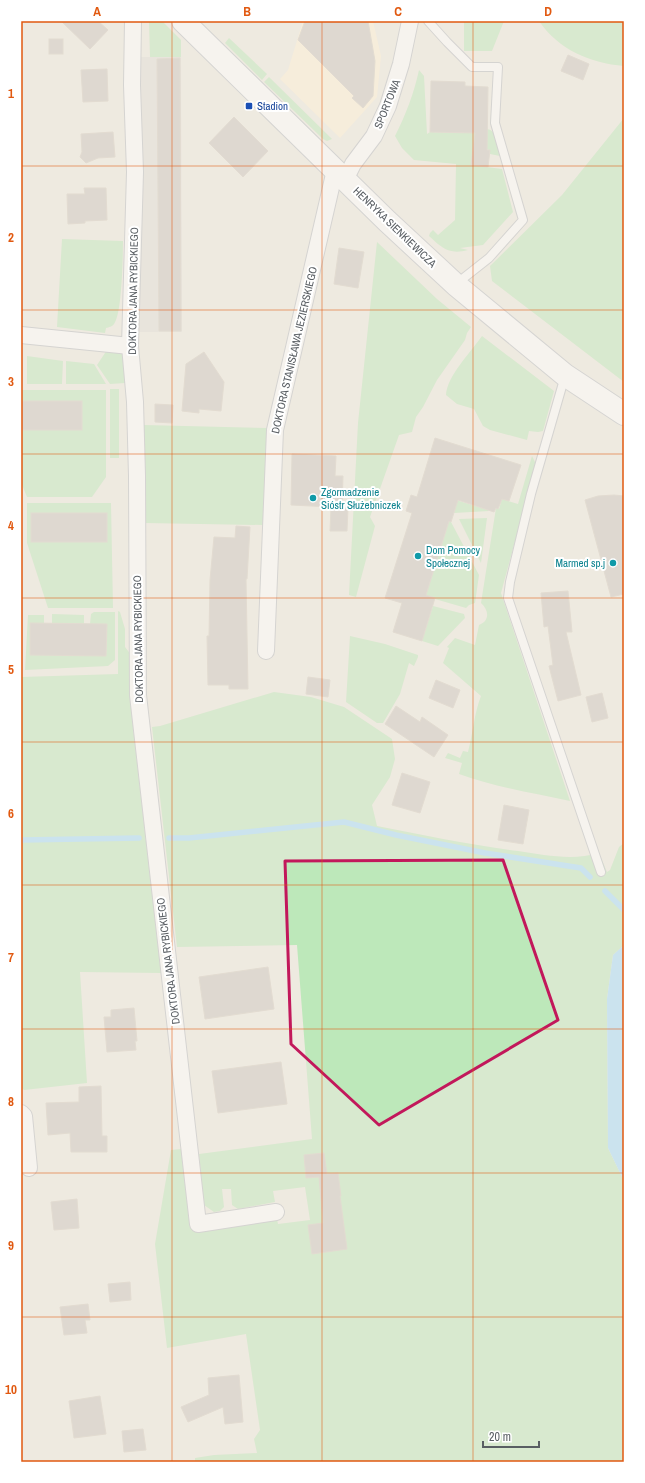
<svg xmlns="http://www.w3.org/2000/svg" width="645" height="1483" viewBox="0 0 645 1483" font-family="'Archivo Narrow',sans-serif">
<rect width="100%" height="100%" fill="#eeeae0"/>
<path fill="#fff2d4" d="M303,21H373L381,56L377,97L340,138L280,79L288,70Z"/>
<path fill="#e1ddd8" d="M139,57H181L182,332H139Z"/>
<g fill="#bde8ba">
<path d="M149,21H162L181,40V57H150Z"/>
<path d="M464,21H504L492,51H464Z"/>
<path d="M536,21H624V66C590,63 559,50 539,21Z"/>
<path d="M229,38L267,74L262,80L225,43Z"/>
<path d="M419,70L424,76L427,134L430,132L464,133L465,128C496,129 493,125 500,156L490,154V150L473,148L471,165L502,169L513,212L483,245L460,248L468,250C449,255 442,248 429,236L430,233L433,230L438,235L455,220L456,164L414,160L402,148L395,136C406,114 414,93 419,70Z"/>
<path d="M269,77L332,139L327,141L323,139L264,82Z"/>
<path d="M624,118V382L492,281L490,266L562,195Z"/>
<path d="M62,239L123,241C123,255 122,315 114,324C112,327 109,327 106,328L105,333L57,327Z"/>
<path d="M377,242L437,299L471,327L467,333L465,340L437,380L423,407L416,417L412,432L399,435L370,517L375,526L356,597L349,595L358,423Z"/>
<path d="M482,336L554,391L543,431L538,432L529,431L527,440L490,430L483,426L474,409L457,404L446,395C447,376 471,352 482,336Z"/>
<path d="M107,350L124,353L125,383L110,384L97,365Z"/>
<path d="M27,356L63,361L62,384H27Z"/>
<path d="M66,361L94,364L106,384H66Z"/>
<rect x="110" y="389" width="9" height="69"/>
<path d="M21,390H106V477L92,497H27L21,482Z"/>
<path d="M144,425L269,428L263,525L144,523Z"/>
<path d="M532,456L536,464L501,593L570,801C533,793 495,787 459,774L462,763L445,758L448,753L460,758L463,751L468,752C473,733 474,714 481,696L443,663L449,648L447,647L455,638L475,645L479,625C490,621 489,610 481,603L496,508L499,509L502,499L518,504Z"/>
<path d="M456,500L488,510L489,511L454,513Z"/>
<path d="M27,503H111L113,608H48L27,543Z"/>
<path d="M487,518L481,563L459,519Z"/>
<path d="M449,521L451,522L479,575L475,603L469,605L466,608L435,599V598L426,595Z"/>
<path d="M433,606L464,614L465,618L438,646L422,641Z"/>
<path d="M118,611L120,612L125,629V647L132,656L133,727L161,973L80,972L87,1083L24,1090L21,1087V842H23L21,819V677L118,674Z"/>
<path d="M94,612H115V660L108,666L25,670L28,615H44V623L106,656L107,625L90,624L91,614Z"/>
<path d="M52,614L84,615V624L52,623Z"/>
<path d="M350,636L385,644L418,655V657L414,666L409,663L400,694L383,723H377L346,702Z"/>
<path d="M274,692L311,697L344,707L392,739L395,759L390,777L372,805L377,826C424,835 470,845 518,851C545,855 572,861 599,853L607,872L610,870L619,847L624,843V945L613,955L607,999L608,1148L624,1181V1462H195V1458L214,1455L257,1453L254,1439L260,1430L246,1334L167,1348L155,1244L171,1150L181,1149L190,1228L276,1215L278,1224L310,1220L305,1187L273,1191L275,1202L238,1209L232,1205L231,1189H222L224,1207L220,1211L214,1212L204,1205L199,1154L312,1139L297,945L177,947L152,727L160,726Z"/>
</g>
<path fill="#9fdcff" d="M624,945V1181L608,1148L607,999L613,955Z"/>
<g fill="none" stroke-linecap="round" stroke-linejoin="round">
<g stroke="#9fdcff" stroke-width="5.5">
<path d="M169,838H189L344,822L396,835L485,853L581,868L590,877"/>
<path d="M22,840L139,838"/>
<path d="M605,891L624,910"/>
</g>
</g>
<g fill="#c9c4bd" stroke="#d3cbbe">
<path d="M61,21H98L108,30L90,49Z"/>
<path d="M305,21H368L375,61L373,96L363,108L352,98L354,96L298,40Z"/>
<rect x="49" y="39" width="14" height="15"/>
<path d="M568,55L589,64L583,80L561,71Z"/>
<path d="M180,58L181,331H159L157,59Z"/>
<path d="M107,69L108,101L83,102L81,70Z"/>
<path d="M431,81L465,82V86L488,87L487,150H490L488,167L471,165L475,133L430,132Z"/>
<path d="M234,117L268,151L243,177L209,143Z"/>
<path d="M113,132L115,157L98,158L86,163L80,157L82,152L81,134Z"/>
<path d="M84,188H106L107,220L85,221V223L68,224L67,194H85Z"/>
<path d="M339,248L364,252L358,288L334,284Z"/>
<path d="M204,352L224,382L221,411L199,409V413L182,411L186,364Z"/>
<rect x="21" y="401" width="61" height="29"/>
<path d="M155,404L173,405L172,423L155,422Z"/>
<path d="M435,438L521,465L509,501L502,499L498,509L496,508L494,512L458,500L451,522L449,521L426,595L435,598L422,641L393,632L402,603L385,598L412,513L406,511L411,495L417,497Z"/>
<path d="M292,454L336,456L335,476H343L342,507L348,508L347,531H330L331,507L291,505Z"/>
<path d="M614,495L624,496V594L611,597L585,500L598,496Z"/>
<rect x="31" y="513" width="76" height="29"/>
<path d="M236,526L250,527L247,579H246L248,689H229V685H208L207,636H209L210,580L214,537L235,538Z"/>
<path d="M568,591L572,632H566L581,695L558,701L549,666L553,665L548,626L544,627L541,593Z"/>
<path d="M30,623L107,624L106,656L30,655Z"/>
<path d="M308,677L330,680L328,697L306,694Z"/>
<path d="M436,680L460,690L453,708L429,698Z"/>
<path d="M602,693L608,718L592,722L586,697Z"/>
<path d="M396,706L420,722L422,717L448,735L434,757L385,724Z"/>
<path d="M402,773L430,782L420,813L392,805Z"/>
<path d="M504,805L529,810L523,844L498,840Z"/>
<path d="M268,967L274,1009L205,1019L199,977Z"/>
<path d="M134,1008L137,1041H135L136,1050L107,1052L104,1017H111V1010Z"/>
<path d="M281,1062L287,1104L218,1113L212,1071Z"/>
<path d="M101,1086L102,1136H107V1152H71L70,1133L48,1135L46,1103L79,1102V1087Z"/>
<path d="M324,1153L327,1174L338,1173L341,1196H340L347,1249L312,1254L308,1225L323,1223L319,1177L306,1178L304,1155Z"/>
<path d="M77,1199L79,1228L54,1230L51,1202Z"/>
<path d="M130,1282L131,1300L110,1302L108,1284Z"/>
<path d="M88,1304L90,1320H85L87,1333L64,1335L60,1307Z"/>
<path d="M239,1375L243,1422L225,1424L223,1407L188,1422L181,1407L209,1395L208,1378Z"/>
<path d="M100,1396L106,1434L74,1438L69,1401Z"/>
<path d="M143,1429L146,1450L124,1452L122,1431Z"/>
</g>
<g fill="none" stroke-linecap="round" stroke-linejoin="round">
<defs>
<g id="lane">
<path d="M428,21L447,42L472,67H498L495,123L523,220L489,258L456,284"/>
<path d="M565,376L531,494L510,582L508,598L601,872"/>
</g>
<g id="street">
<path d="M133,21L132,85L135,172L130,346L135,402L137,476L138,695L198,1224L276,1212"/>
<path d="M345,180L353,164L374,136L388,106L401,64L410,21"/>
<path d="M21,335L130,346"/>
<path d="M266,651L275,430L335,170"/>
<path d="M21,1113L24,1116L29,1168"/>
</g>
<path id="secondary" d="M183,21L387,221L456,285L565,375L624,414"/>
</defs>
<use href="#lane" stroke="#b6babf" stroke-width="10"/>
<use href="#street" stroke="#b6babf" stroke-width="18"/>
<use href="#secondary" stroke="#b6bbc1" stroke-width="24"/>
<use href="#lane" stroke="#fff" stroke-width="8"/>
<use href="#street" stroke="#fff" stroke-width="16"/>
<use href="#secondary" stroke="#fff" stroke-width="22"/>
</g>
<path d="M0 0H645V1483H0ZM503,860L558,1020L379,1125L291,1044L285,861Z" fill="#eeeae0" fill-opacity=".55" fill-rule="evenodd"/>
<path fill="none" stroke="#c2185b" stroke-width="3" stroke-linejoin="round" d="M503,860L558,1020L379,1125L291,1044L285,861Z"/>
<path fill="none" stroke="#e15910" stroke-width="1" stroke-opacity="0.55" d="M172,21V1462M322,21V1462M473,21V1462M21,166H624M21,310H624M21,454H624M21,598H624M21,742H624M21,885H624M21,1029H624M21,1173H624M21,1317H624"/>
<rect fill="#1a4fb4" stroke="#fff" stroke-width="1.5" x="245" y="102" width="8" height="8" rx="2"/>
<g fill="#0f9aa8" stroke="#fff" stroke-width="1.5">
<circle cx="313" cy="498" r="4"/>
<circle cx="418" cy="556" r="4"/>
<circle cx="613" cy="563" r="4"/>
</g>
<g text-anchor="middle" stroke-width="4" stroke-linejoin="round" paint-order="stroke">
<g font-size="11" fill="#595e63" stroke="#fff">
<text transform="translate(387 104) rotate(-68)" y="4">SPORTOWA</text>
<text transform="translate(395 227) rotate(44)" y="4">HENRYKA SIENKIEWICZA</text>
<text transform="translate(133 291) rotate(-89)" y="4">DOKTORA JANA RYBICKIEGO</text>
<text transform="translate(294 350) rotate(-77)" y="4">DOKTORA STANISŁAWA JEZIERSKIEGO</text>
<text transform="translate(138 639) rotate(-91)" y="4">DOKTORA JANA RYBICKIEGO</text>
<text transform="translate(168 961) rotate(-97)" y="4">DOKTORA JANA RYBICKIEGO</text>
</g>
<g font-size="11" fill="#164399" stroke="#fff" text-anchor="start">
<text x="257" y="110">Stadion</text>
</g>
<g font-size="11" fill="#0d838f" stroke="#fff" text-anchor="start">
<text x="321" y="496">Zgormadzenie<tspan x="321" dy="13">Sióstr Służebniczek</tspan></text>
<text x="426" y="554">Dom Pomocy<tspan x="426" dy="13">Społecznej</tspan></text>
<text x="605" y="567" text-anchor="end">Marmed sp.j</text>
</g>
</g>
<rect width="645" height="1483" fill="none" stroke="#ffffff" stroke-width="44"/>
<path d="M483 1441v6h56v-6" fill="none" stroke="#595e63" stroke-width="2"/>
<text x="489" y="1441" font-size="12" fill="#595e63" stroke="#ffffff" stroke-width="3" paint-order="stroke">20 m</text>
<rect x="22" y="22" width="601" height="1439" fill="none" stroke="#e15910" stroke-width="1.5"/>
<g font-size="13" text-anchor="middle" font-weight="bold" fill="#e15910">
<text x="97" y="16">A</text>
<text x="247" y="16">B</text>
<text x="398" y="16">C</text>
<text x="548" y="16">D</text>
<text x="11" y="98">1</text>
<text x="11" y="242">2</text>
<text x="11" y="386">3</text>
<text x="11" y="530">4</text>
<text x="11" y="674">5</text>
<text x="11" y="818">6</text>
<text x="11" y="962">7</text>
<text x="11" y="1106">8</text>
<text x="11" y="1250">9</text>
<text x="11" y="1394">10</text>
</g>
</svg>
